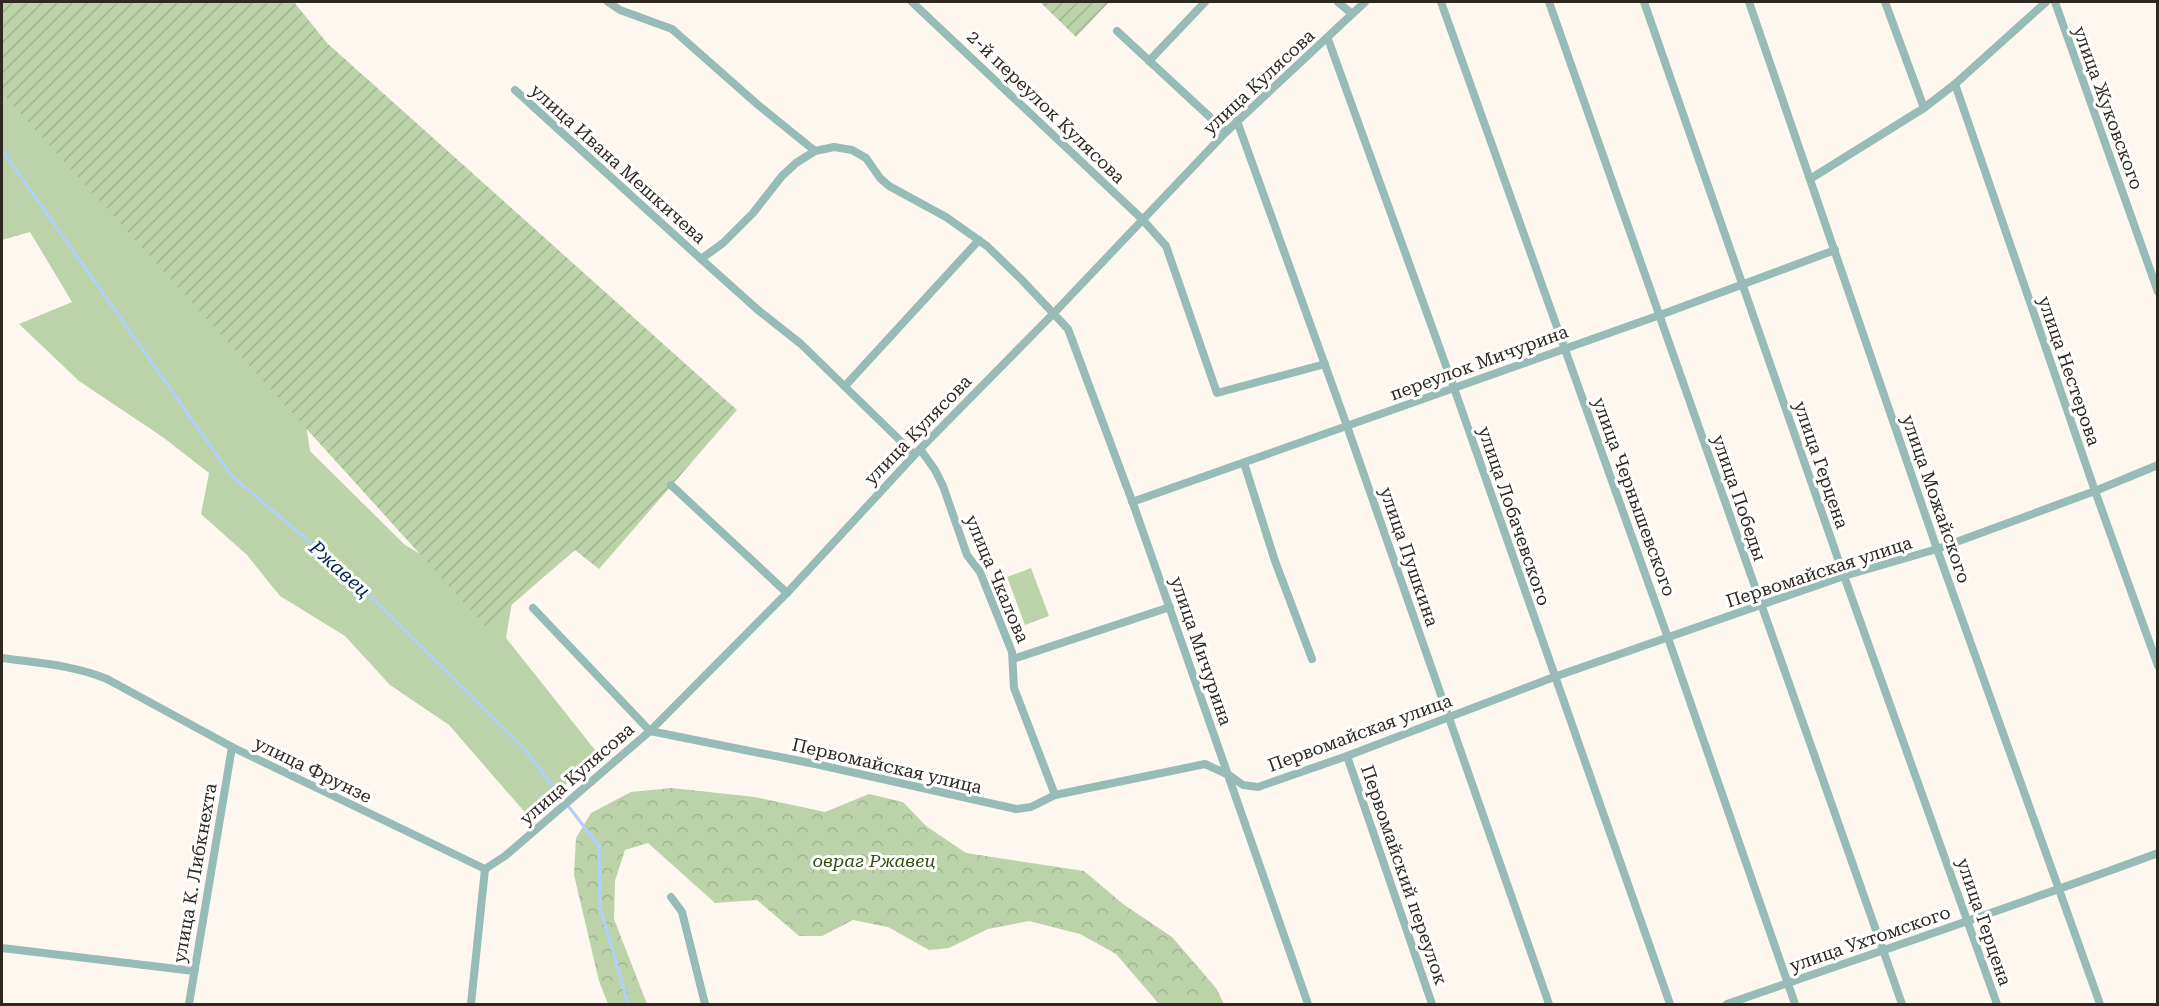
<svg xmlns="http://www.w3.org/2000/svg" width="2159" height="1006" viewBox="0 0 2159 1006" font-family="'Roboto Serif',serif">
<defs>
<pattern id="forest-crowns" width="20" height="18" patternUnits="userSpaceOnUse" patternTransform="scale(1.5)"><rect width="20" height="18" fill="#bcd3a9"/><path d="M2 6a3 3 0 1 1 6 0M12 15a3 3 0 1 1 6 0" fill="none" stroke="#a2b591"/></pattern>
<pattern id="garden-furrows" width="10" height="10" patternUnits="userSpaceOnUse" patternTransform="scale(1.5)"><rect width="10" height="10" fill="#bcd3a9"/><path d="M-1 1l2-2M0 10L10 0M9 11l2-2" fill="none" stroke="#a2b591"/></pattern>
</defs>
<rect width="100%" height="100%" fill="#fef7f0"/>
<g fill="#bcd3a9">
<path d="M2,8L303,404L310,451L405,545L475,586L518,567L506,638L599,755L529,817L449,725L390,685L345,636L280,596L247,555L201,514L209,473L164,438L79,381L19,324L72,302L30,232L2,240Z"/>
<path d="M1031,568L1049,616L1025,625L1007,577Z"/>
</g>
<path fill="url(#forest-crowns)" d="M672,788L755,797L825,812L869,794L903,802L926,826L966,853L1084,871L1123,904L1172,937L1216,988L1224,1004H1159L1116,954L1080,934L1029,921L988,929L949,948L929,950L888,927L853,920L822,936H799L757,900L715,903L648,843L625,850L615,881L614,919L647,1004H608L599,981L574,875L576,838L591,813L631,792Z"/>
<g fill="url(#garden-furrows)">
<path d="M2,2H294L327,43L737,410L599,569L575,550L486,627L2,93Z"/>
<path d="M1040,2H1109L1076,37Z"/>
</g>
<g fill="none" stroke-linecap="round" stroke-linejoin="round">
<path stroke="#aed0fd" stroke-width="3" d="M2,150L231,475L352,578L525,750L599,846L600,907L628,1004"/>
<g stroke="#97bcb7" stroke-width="8">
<path d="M608,2L620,10L672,29L757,104L815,151"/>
<path d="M912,2L1142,219L1166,246L1217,393L1325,364"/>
<path d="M1338,2L1352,14"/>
<path d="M1441,2L1668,638L1795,1004"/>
<path d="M1549,2L1902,1004"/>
<path d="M1644,2L1844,576L1997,1004"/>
<path d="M1749,2L1937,549L2100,1004"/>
<path d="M1885,2L1924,108"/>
<path d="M2055,2L2158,292"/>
<path d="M1117,31L1226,132"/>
<path d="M1328,39L1454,388L1670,1004"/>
<path d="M1149,61L1205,2"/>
<path d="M1955,84L2095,491L2158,666"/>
<path d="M515,90L701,259L758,310L801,344L914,454"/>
<path d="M1237,121L1347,426L1549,1004"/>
<path d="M1810,179L1924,108L1955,84L2046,2"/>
<path d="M701,259L723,243L753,213L782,176L796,163L815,151L834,147L852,150L866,158L880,178L889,186L946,217L987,246L1021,279L1068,329L1135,509L1308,1004"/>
<path d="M845,386L979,240"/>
<path d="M920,449L935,470L943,486L967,555L980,572L1012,652L1014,688L1055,795"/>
<path d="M1244,463L1275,561L1312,659"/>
<path d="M671,485L787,593"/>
<path d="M1132,502L1660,315L1835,250"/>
<path d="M533,608L650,731L820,765L1016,809L1031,807L1055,795L1205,764L1229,775L1243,785L1258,787L1347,756L1554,677L1844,576L1937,549L2095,491L2158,465"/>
<path d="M2,658C37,663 74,665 107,679L232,747L485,869"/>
<path d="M1013,659L1170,607"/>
<path d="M1347,756L1432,1004"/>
<path d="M485,869L505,856L650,731L787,593L920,449L1054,313L1226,132L1365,2"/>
<path d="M671,897L682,912L705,1004"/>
<path d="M2,948L194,971"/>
<path d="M189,1004L232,747"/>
<path d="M471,1004L485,869"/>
<path d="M1727,1004C1871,954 2015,906 2158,853"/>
</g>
</g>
<g text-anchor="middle" stroke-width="6" stroke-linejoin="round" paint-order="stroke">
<g font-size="18" fill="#2e2821" stroke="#fff">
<text transform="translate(1259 82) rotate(-43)" y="6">улица Кулясова</text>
<text transform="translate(1046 107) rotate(44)" y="6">2-й переулок Кулясова</text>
<text transform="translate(2108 108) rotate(70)" y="6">улица Жуковского</text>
<text transform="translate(618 164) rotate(42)" y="6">улица Ивана Мешкичева</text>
<text transform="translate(1479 363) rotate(-20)" y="6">переулок Мичурина</text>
<text transform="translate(2069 371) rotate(71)" y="6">улица Нестерова</text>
<text transform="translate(918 430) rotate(-46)" y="6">улица Кулясова</text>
<text transform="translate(1821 465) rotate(71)" y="6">улица Герцена</text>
<text transform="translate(1634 497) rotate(70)" y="6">улица Чернышевского</text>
<text transform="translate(1739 498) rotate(71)" y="6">улица Победы</text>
<text transform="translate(1936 499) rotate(71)" y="6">улица Можайского</text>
<text transform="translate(1514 516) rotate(71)" y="6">улица Лобачевского</text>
<text transform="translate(1409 557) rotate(71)" y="6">улица Пушкина</text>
<text transform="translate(1819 572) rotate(-18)" y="6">Первомайская улица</text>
<text transform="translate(997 579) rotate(67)" y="6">улица Чкалова</text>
<text transform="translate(1201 651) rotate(71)" y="6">улица Мичурина</text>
<text transform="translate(1360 733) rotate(-20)" y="6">Первомайская улица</text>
<text transform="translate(887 766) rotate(13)" y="6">Первомайская улица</text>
<text transform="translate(313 770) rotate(26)" y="6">улица Фрунзе</text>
<text transform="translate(577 774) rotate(-41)" y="6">улица Кулясова</text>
<text transform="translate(195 873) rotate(-80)" y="6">улица К. Либкнехта</text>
<text transform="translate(1404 875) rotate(71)" y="6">Первомайский переулок</text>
<text transform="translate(1984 922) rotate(71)" y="6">улица Герцена</text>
<text transform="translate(1870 939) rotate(-19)" y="6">улица Ухтомского</text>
</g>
<g font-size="18" font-style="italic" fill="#314d0b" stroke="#fff">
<text x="874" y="867">овраг Ржавец</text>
</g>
<g font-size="20" font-style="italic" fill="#002757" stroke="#fff">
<text transform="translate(340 569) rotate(42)" y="7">Ржавец</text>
</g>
</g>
<rect width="2159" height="1006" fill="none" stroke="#2e2821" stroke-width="6"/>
</svg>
